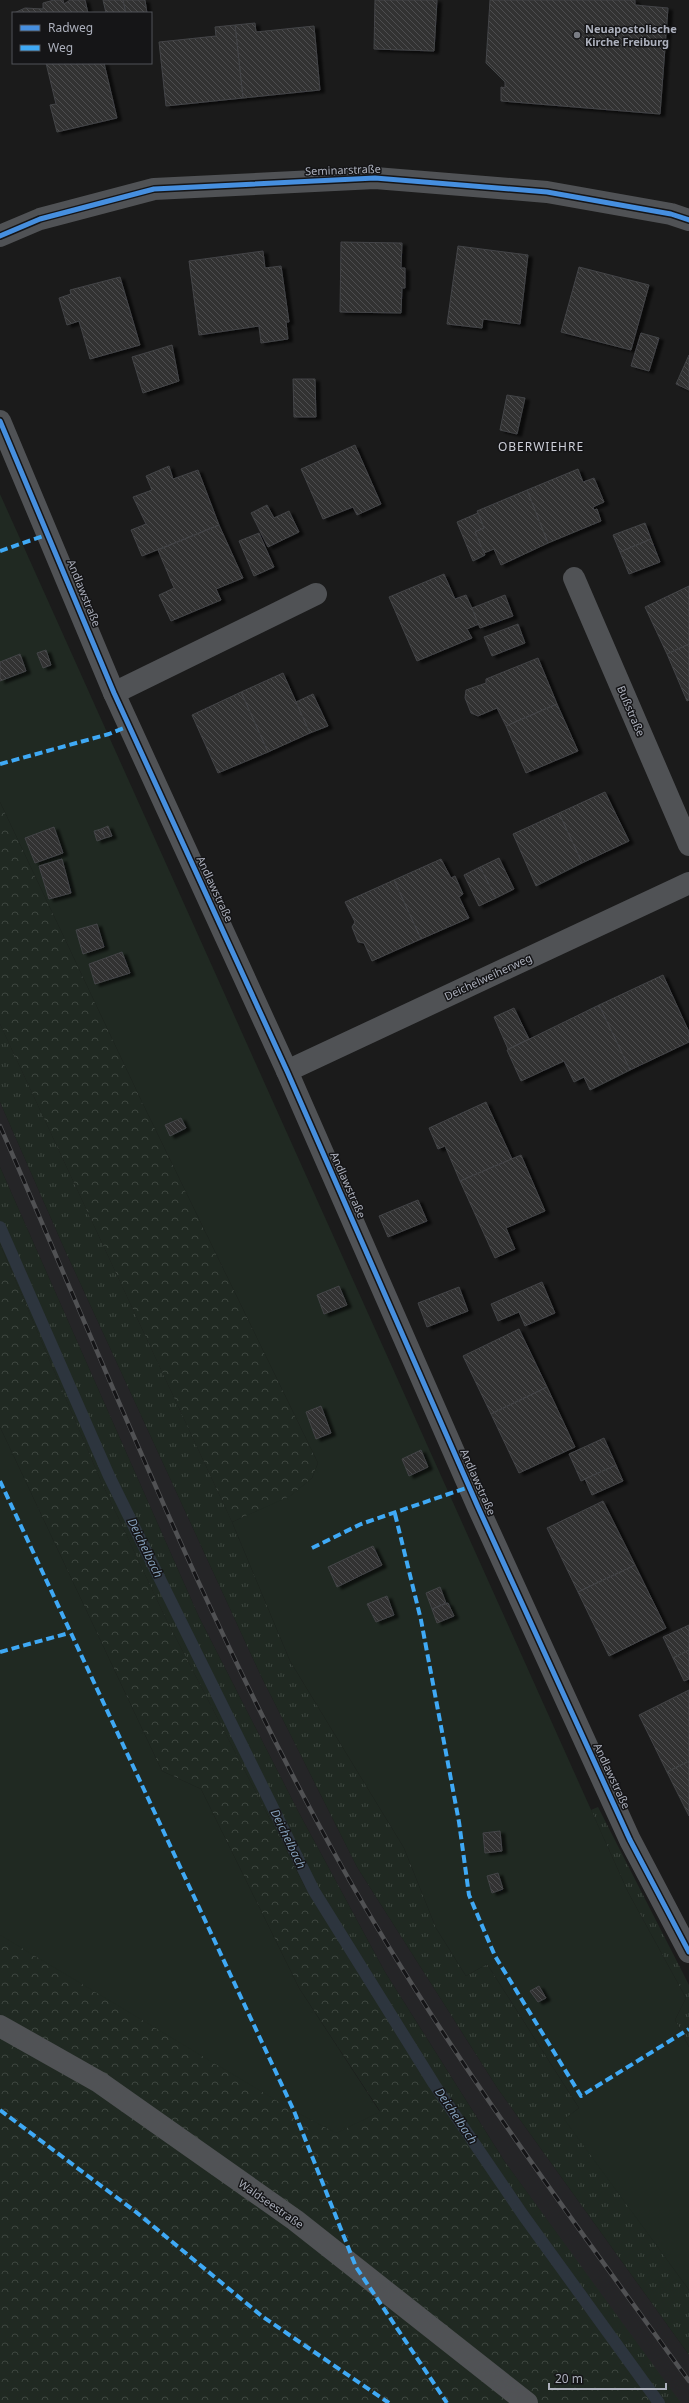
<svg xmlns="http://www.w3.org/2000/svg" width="689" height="2403" viewBox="0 0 689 2403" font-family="'Noto Sans',sans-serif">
<defs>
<pattern id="grass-tufts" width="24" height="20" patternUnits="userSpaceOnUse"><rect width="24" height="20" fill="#202922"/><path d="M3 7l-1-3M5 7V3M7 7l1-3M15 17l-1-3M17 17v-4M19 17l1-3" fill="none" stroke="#3e4640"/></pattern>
<pattern id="forest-crowns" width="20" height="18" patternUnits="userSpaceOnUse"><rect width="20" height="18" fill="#202922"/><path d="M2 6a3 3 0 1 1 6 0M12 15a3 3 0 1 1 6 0" fill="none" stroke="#3e4640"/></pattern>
<pattern id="building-back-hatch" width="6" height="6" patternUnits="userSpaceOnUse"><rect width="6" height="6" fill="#333"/><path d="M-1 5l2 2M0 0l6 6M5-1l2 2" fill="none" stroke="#4e4e4f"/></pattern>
<filter id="shadow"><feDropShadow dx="4.5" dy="2.5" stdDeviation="1" flood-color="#0009"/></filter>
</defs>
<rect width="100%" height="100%" fill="#1b1b1b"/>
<path fill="#252527" d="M0,1102L64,1248L261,1676L357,1867L498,2089L689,2355V2403H679L505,2162L385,1972L298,1811L199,1617L0,1167Z"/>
<g fill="url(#grass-tufts)">
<path d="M0,1024L232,1522L290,1661L404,1848L436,1928L466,1976L487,1964L579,2108L565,2119L689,2290V2355L498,2089L357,1867L261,1676L64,1248L0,1102Z"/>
<path d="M0,1167L199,1617L298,1811L385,1972L505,2162L681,2403H653L440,2102L305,1887L165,1617L100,1479L0,1244Z"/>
<path d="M598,1807L689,1985V2047L675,2020L686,1998L628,1892L591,1810Z"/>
</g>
<g fill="url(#forest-crowns)">
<path d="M0,802L143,1104L318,1463L312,1478L290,1497L232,1522L0,1024Z"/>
<path d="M0,1244L100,1479L165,1617L305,1887L440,2102L653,2403H0V1934L380,2111L299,1988L201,1789L162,1771L0,1427Z"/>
</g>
<g fill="#202922">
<path d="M0,494L628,1892L686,1998L675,2020L689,2047V2290L564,2119L579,2108L487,1964L466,1976L436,1928L404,1848L290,1661L232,1522L290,1496L312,1478L318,1463L143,1104L0,802Z"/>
<path d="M0,1427L162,1771L201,1789L299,1988L380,2112L336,2133L294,2111L0,1935Z"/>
</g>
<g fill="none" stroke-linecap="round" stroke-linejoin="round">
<path stroke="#2d353e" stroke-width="12" d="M0,1227L109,1476L314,1891L434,2084L523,2215L659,2403"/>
</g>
<g fill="url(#building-back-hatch)" stroke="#434447" filter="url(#shadow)">
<path d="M54,0H63L64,4L70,0H85L88,13H14L25,8L43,9V3Z"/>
<path d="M103,0H123L126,13H106Z"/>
<path d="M123,0H145L147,13H126Z"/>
<path d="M375,0H437L434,51L374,49Z"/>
<path d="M490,0H635V5L668,8L660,114L501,101V87L505,88V82L486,63Z"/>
<path d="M255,23L256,32L314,26L320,90L243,98L235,25Z"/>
<path d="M235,25L243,98L166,106L159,42L216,36L215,27Z"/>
<path d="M46,63H104L117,118L57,132L50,105L56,104Z"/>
<path d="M341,242L402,243L401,268H405V288H402L401,313L340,312Z"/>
<path d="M458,246L528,255L520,324L483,319L482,328L447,324Z"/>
<path d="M263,251L265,268L281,266L289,322H286L288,339L261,343L259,326L199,335L189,261Z"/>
<path d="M579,267L649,285L631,350L561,332Z"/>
<path d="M120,277L140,345L90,359L79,321L67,325L59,298L71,294L70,290Z"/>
<path d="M641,333L659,338L649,371L631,366Z"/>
<path d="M172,345L179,381L143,393L132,357Z"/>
<path d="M689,355V390L676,384Z"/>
<path d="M293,379H315L316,417H294Z"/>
<path d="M507,395L525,398L517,434L500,430Z"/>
<path d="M355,445L381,504L357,515L353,507L323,519L301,469Z"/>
<path d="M169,466L173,479L198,470L219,525L142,556L131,530L146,524L133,497L152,490L146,476Z"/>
<path d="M578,469L583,482L594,478L604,502L593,507L594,510L597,509L601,521L548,543L527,490Z"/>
<path d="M527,490L548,543L501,565L494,549L484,553L475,532L484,528L477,511Z"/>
<path d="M267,505L274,518L289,511L299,532L268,547L251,513Z"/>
<path d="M478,513L484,528L475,532L485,555L473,561L457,522Z"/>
<path d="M645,523L651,539L620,552L613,535Z"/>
<path d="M219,525L243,578L216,589L221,600L171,621L159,595L174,588L158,550Z"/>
<path d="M259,533L274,567L254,576L239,541Z"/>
<path d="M651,539L660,562L629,574L620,552Z"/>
<path d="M444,574L455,599L466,595L479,624L467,629L472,638L417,661L389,597Z"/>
<path d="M689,586V644L667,654L645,607Z"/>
<path d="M505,595L513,616L480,628L472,608Z"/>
<path d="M518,624L525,643L492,656L484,637Z"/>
<path d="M689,644V700L687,701L667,654Z"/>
<path d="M46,650L51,665L43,668L37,653Z"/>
<path d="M20,654L26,671L0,681V662Z"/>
<path d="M538,658L557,704L506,726L497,708L478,716L471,713L465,698L466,690L486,683V679Z"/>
<path d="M283,673L310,733L268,752L241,692Z"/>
<path d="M241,692L268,752L218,773L192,715Z"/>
<path d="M313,694L328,726L310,733L296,702Z"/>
<path d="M557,704L578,751L526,773L506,726Z"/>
<path d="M605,792L629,841L582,863L559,813Z"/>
<path d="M559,813L582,863L536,886L513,834Z"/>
<path d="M108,826L112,836L105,838L101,829Z"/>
<path d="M54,827L63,853L35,863L25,838Z"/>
<path d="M101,829L105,838L97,841L94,831Z"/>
<path d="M499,858L514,889L496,898L480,867Z"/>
<path d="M62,859L71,893L49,899L39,866Z"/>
<path d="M441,859L451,878L455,876L463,894L459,897L469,918L421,939L394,880Z"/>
<path d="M480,867L496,898L479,906L464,875Z"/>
<path d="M394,880L421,939L372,961L364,943L358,942L352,927L355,922L345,902Z"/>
<path d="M97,924L104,947L83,954L76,930Z"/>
<path d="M122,952L130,973L95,984L89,964Z"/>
<path d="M663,975L689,1032V1042L630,1070L599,1005Z"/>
<path d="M599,1005L630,1070L590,1090L584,1077L574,1082L564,1061L521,1081L507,1050Z"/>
<path d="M514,1008L529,1039L508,1049L494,1017Z"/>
<path d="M486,1102L512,1159L460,1181L445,1146L438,1149L429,1128Z"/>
<path d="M181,1118L186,1128L170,1136L165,1125Z"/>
<path d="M521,1155L545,1211L506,1228L515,1249L495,1258L460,1181Z"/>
<path d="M418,1200L427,1221L388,1237L379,1216Z"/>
<path d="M542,1282L555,1313L525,1326L519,1312L498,1321L491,1304Z"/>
<path d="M339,1286L347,1305L324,1314L317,1295Z"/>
<path d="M459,1287L468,1311L427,1327L418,1303Z"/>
<path d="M519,1329L547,1387L491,1414L463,1356Z"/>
<path d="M547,1387L575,1447L519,1473L491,1414Z"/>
<path d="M321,1406L331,1433L316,1439L306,1412Z"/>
<path d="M604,1438L616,1465L581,1481L569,1454Z"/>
<path d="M421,1450L428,1467L409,1476L402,1459Z"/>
<path d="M616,1465L623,1481L592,1495L585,1479Z"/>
<path d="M603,1501L635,1565L578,1592L547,1528Z"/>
<path d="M373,1546L382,1565L337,1587L328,1567Z"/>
<path d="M635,1565L666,1628L609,1656L578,1592Z"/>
<path d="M440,1587L446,1603L432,1609L426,1593Z"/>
<path d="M387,1596L394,1615L376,1622L367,1604Z"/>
<path d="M448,1603L454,1616L437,1623L432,1609Z"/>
<path d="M689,1625V1650L673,1658L663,1637Z"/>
<path d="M689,1650V1679L684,1681L673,1658Z"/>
<path d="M689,1690V1761L667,1772L639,1715Z"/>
<path d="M689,1761V1816L667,1772Z"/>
<path d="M500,1831L502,1851L485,1853L483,1833Z"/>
<path d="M498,1873L503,1889L492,1893L487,1876Z"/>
<path d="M539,1986L546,1998L538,2002L530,1991Z"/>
</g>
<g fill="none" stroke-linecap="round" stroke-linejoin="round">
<g stroke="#505255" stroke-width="22">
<path d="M0,236L40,219L154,189L375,178L547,192L671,214L689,220"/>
<path d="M0,421L114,693L287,1071L478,1507L630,1840L689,1952"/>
<path d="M574,578L689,845"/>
<path d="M114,693L316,594"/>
<path d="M287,1071L689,883"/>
<path d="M0,2026L99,2082L295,2220L527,2403"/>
</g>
<defs>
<path id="rail" d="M0,1126C109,1375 209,1630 342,1867C443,2047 568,2214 689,2381"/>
</defs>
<use href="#rail" stroke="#505153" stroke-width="4.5"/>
<use href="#rail" stroke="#151517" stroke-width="3" stroke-dasharray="9" stroke-linecap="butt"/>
<g stroke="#3fa9f5" stroke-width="4" stroke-dasharray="8 4" stroke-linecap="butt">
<path d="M0,551L49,534"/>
<path d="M0,764L109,734L129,726"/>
<path d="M0,1481L294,2111L356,2267L447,2403"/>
<path d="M395,1514L421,1620L459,1822L469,1895L495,1956L581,2096L689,2029"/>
<path d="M312,1548L361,1524L469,1487"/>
<path d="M0,1652L69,1633"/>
<path d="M0,2110L136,2212L263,2317L389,2403"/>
</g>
<defs>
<g id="cycleway">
<path d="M0,236L40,219L154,189L375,178L547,192L671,214L689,220"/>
<path d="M0,421L114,693L287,1071L478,1507L630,1840L689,1952"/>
</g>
</defs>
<use href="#cycleway" stroke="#151517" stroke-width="8"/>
<use href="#cycleway" stroke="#468fdf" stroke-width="5"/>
</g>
<circle fill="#797c84" stroke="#151517" stroke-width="1.5" cx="577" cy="35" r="4"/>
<g text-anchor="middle" stroke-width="3" stroke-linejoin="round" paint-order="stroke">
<g font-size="11" font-weight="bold" fill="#acb0bc" stroke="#151517" text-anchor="start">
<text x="585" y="33">Neuapostolische<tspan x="585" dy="13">Kirche Freiburg</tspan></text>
</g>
<g font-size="11" fill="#acb0bc" stroke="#151517">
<text transform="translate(343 170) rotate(-2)" y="4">Seminarstraße</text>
<text transform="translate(84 593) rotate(68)" y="4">Andlawstraße</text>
<text transform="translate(631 711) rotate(67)" y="4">Bußstraße</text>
<text transform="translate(215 889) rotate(65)" y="4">Andlawstraße</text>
<text transform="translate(488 977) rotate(-25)" y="4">Deichelweiherweg</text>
<text transform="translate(348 1185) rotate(66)" y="4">Andlawstraße</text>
<text transform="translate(478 1482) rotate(66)" y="4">Andlawstraße</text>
<text transform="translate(612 1776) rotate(65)" y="4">Andlawstraße</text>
<text transform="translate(271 2204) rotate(35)" y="4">Waldseestraße</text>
</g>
<g font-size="12" letter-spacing="1" fill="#cdcfd8" stroke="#151517">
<text x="541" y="451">OBERWIEHRE</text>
</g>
<g font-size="12" font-style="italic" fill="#829cb7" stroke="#151517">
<text transform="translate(145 1548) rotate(64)" y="4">Deichelbach</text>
<text transform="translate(288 1839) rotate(64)" y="4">Deichelbach</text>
<text transform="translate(456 2116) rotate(56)" y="4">Deichelbach</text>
</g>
</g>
<rect x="12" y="12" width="140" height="52" fill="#151517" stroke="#515359"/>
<rect x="20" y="25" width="20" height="6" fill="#468fdf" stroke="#515359"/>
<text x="48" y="32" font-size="12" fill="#acb0bc">Radweg</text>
<rect x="20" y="45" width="20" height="6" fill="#3fa9f5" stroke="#515359"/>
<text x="48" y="52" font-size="12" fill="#acb0bc">Weg</text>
<path d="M549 2383v6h117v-6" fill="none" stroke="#acb0bc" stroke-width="2"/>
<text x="555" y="2383" font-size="12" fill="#acb0bc" stroke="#151517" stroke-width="3" paint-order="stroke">20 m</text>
</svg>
